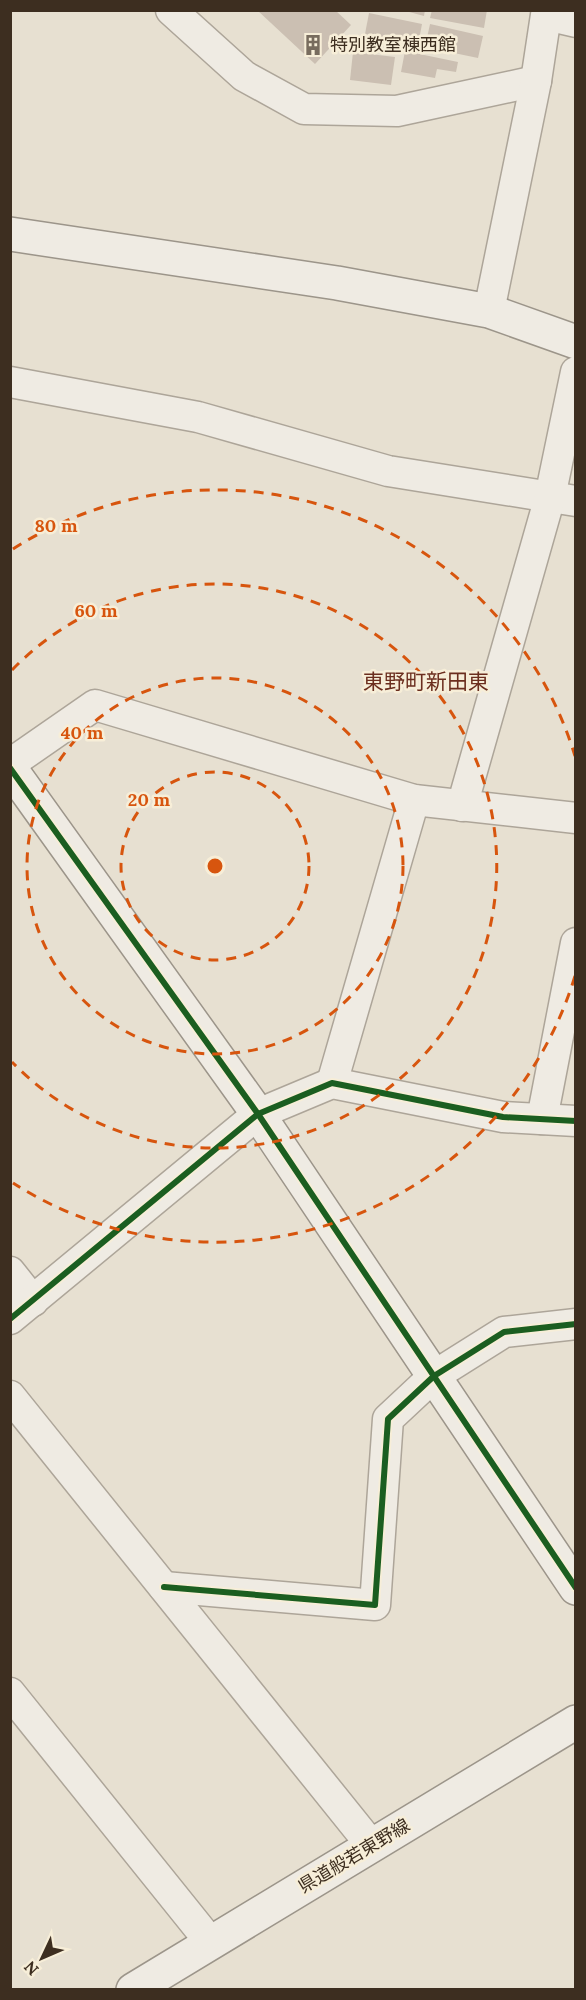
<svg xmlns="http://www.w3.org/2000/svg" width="586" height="2000" viewBox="0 0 586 2000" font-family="Lora,'Noto Sans JP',serif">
<rect width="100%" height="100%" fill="#e7e0d1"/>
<g fill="#cbbfb2">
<path d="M257,10H335L351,25L315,64Z"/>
<path d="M402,10H425L424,16Z"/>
<path d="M432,10H487L484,28L430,18Z"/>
<path d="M369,13L422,24L418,45L365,34Z"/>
<path d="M430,24L483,36L478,58L425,47Z"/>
<path d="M405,51L458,62L456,72L437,69L435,78L401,72Z"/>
<path d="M353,52L395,57L391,85L350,80Z"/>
</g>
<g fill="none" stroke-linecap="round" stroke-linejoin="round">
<defs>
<g id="street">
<path d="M171,10L244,76L304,109L397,111L536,81"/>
<path d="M489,311L536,81L546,15L576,22"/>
<path d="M10,382L198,417L388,471L576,501"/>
<path d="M10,764L95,705L414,800L576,818"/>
<path d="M462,806L550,497L576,372"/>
<path d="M332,1083L414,800"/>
<path d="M542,1119L576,943"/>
<path d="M10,1272L33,1301"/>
<path d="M10,1319L258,1114L332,1083L503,1117L576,1121"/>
<path d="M10,1396L372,1846"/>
<path d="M164,1587L375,1605L388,1419L434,1376L504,1332L576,1324"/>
<path d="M10,1693L211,1943"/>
</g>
<g id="secondary">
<path d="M10,234L337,283L489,311L576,342"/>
<path d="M10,768L258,1114L576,1588"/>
<path d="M133,1990L576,1722"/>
</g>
</defs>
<use href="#street" stroke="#ada599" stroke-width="33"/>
<use href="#secondary" stroke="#9c958a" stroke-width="36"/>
<use href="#street" stroke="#efebe3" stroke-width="30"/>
<use href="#secondary" stroke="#efebe3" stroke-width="33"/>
<defs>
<g id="cycleway">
<path d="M10,768L258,1114L576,1588"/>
<path d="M10,1319L258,1114L332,1083L503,1117L576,1121"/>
<path d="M164,1587L375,1605L388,1419L434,1376L504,1332L576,1324"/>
</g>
</defs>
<use href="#cycleway" stroke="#f7eed8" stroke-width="10"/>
<use href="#cycleway" stroke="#1b5e20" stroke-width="6"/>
</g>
<g fill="none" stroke="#d7550e" stroke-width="3" stroke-dasharray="10 8">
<circle cx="215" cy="866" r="94"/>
<circle cx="215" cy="866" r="188"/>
<path d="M12 670A282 282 0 1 1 12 1062"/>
<path d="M575 976A376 376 0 0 1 13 1183M13 549A376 376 0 0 1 575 756"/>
</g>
<defs>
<symbol id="building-bare" viewBox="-9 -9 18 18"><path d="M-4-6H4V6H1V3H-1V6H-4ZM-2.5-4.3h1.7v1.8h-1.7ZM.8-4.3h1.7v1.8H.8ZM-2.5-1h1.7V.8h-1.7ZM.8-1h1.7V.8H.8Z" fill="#786c5e" stroke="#f7eed8" stroke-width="2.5" paint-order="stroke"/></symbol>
</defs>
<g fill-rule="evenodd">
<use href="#building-bare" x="298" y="30" width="30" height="30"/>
</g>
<g text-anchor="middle" stroke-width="5" stroke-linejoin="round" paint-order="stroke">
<g font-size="18" fill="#3d2e20" stroke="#f7eed8" text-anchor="start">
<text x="330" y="51">特別教室棟西館</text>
</g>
<g font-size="18" fill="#3d2e20" stroke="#f7eed8">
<text transform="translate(354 1856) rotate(-31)" y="6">県道般若東野線</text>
</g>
<g font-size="21" fill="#6b2e1e" stroke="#f7eed8">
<text x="426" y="689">東野町新田東</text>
</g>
</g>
<circle cx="215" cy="866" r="9" fill="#d7550e" stroke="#f7eed8" stroke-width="3"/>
<g font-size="18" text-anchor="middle" font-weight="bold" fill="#d7550e" stroke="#f7eed8" stroke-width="5" stroke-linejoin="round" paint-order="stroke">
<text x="56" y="532">80 m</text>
<text x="96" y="617">60 m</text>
<text x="82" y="739">40 m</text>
<text x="149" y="806">20 m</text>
</g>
<rect width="586" height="2000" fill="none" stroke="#3d2e20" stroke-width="24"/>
<g transform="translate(42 1958) rotate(226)" stroke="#f7eed8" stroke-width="4.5" paint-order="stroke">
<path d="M0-4.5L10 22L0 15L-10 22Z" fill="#3d2e20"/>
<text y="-9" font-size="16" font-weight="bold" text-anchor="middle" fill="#3d2e20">N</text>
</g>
</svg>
